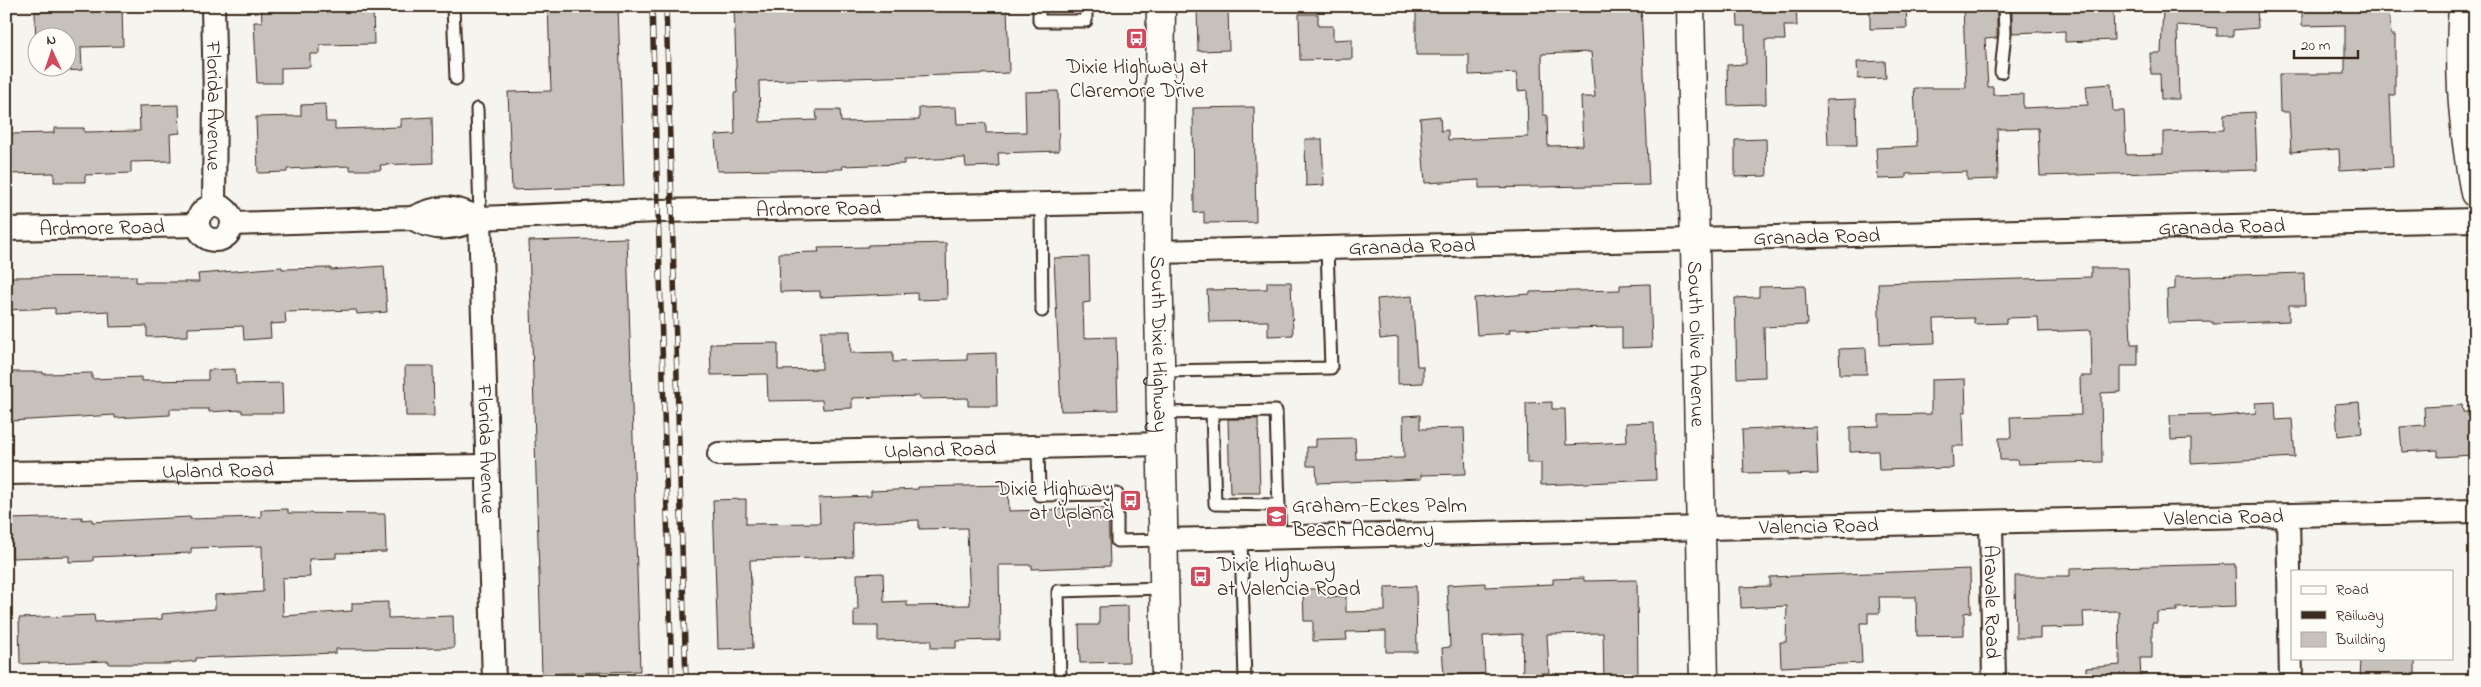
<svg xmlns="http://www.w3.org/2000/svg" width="2481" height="687" viewBox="0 0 2481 687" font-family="'Indie Flower',sans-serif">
<rect width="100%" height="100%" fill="#f5f4ee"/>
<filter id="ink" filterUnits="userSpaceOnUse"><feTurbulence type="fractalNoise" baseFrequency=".02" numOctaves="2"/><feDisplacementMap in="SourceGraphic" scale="10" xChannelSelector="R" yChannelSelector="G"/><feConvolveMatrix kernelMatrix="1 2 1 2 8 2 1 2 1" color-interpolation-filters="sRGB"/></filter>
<g filter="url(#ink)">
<g fill="#c7c1bb" stroke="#3b2a1e" fill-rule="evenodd">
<path d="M98,6H122L123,46L81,47L82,70L62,71V68H68V38H38L36,49L35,12L98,9Z"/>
<path d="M261,6H373L374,44L320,45V54H310V67L281,68V83H257L254,22H262Z"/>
<path d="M548,6H618L624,186L512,190L508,92L551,91Z"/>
<path d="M734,6H1007L1009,73L759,81L760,122L817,120L816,110H840L841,122L919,120V108L956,107L957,124L986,123V133L1026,132L1025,92L1058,91L1059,151L998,153L999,166L966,167L965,158L904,160V164L842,166L843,169L717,171L715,135L735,134L734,93H737Z"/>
<path d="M1197,6H1228L1229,50L1198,51Z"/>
<path d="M1468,6H1641L1649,185L1479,188V180L1425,183L1420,118L1440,116L1441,131L1448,130V140L1528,137L1527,90L1518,91L1517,73L1469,75V55H1416V10L1468,9ZM1591,52L1595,97H1581L1583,145L1548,146L1547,115H1543L1542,54Z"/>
<path d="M1737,6H1796L1797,26H1784L1785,40H1765L1766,104L1728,105L1727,65L1746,64L1745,26H1738Z"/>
<path d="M1870,6H1906L1907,28L1870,29Z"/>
<path d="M1963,6H1997V38L1985,39L1988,87H1993V95L2023,94V108L2088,105L2086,86L2111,84L2113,111H2124L2126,155L2163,154V132L2224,130V114L2255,112L2257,170L2040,176L2038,128L1997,129L1998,179L1967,180V172L1906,174V178L1878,179L1876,148L1917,146L1914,88H1966Z"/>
<path d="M2012,6H2113L2114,40L2065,42V31L2012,33Z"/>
<path d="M2163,6H2257L2258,28L2233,30V36H2217V28L2177,25L2179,99H2161L2160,74H2151L2150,53H2161Z"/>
<path d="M2302,6H2382V9L2389,8L2391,35H2395V95H2390L2393,167L2340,170L2339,149L2291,152L2289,112H2280L2279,74H2345V25L2302,26Z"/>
<path d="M1299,14H1318V26H1333V40L1352,39V59L1300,60Z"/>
<path d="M1885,61L1886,78L1858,79L1857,62Z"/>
<path d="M1856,99L1857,145H1828L1826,100Z"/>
<path d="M325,104L326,122H335V129L401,127V119L432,117L433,163L380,165L381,170H350V166L287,169V172L258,173L256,117L301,116V105Z"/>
<path d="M179,105L180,133L170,134L171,161L131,162V173L85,175V182H54V173L6,174V134L54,133V128H84V132L140,131L139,106Z"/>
<path d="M1254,107L1256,222L1204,223V212L1194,213L1193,108Z"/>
<path d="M1305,139H1322L1324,185L1306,186Z"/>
<path d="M1766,139L1767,176L1735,177V140Z"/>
<path d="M627,238L640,671L542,674L529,241Z"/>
<path d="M946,243L947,299L917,300V293L820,297V291L780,292L779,253L819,252L818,248L868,247V245Z"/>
<path d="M1089,257L1090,302L1083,303L1084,338L1116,337L1118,410L1061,411L1054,258Z"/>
<path d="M384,266L387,312L357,314L356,310L285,312L286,323L270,324L271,338L244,340L243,326L188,328V336L147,337V326L110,327L109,311L55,314V308L6,310V277L136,276V282H199L198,274L211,273L282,267V269L331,268V270Z"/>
<path d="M2091,268H2128L2131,344H2138V366H2121V392L2101,393L2102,462L2018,464L2017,460H2000L1999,438H2011L2010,417L2081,415L2080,376H2092L2091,330L2039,332L2038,317L2006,318V323L1974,324V318L1934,319L1935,343L1880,345L1878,283L2091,277Z"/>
<path d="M2304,273L2305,305H2289V321L2213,324V322L2168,323L2167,290L2175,289V277Z"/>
<path d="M1267,282H1291L1293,335L1268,336V321L1209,322L1207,290L1267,289Z"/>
<path d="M1650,284L1652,347L1622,348V327L1509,329L1510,333L1477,335L1474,298L1530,294V292L1620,290V285Z"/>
<path d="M1805,286L1807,325L1764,327L1765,377L1737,378L1735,298L1759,297V287Z"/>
<path d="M1412,296L1417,366H1423V383L1398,384V337L1380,339L1377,299Z"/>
<path d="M821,331H850L851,353L893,352V362L967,360V354L996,353L997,406H968V398L920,399V396L852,398V408L823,409L822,400L768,401L767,374L711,375L710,344L778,343V370L822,369Z"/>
<path d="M1866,348L1867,374H1840L1839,349Z"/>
<path d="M405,366H433L434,416H406Z"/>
<path d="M235,369L236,384L282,383L283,413H242V410L209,412V409H170V415L115,418V415L12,421V372H43V374L92,373V379L141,377V381L208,380V370Z"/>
<path d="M1965,379L1966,412H1963L1964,446H1952L1953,468L1879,470L1878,451L1850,452V427L1879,426V415L1931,414V380Z"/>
<path d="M1552,402V409H1565L1566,445L1627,442L1626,423L1654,422L1656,480L1541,485V463H1527L1526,403Z"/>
<path d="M2275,402L2276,420L2292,419L2295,457L2191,463V439L2171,440L2170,415L2211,414V417L2256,413L2255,403Z"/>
<path d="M2359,402L2362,433L2338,436L2335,404Z"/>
<path d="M2462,405L2463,412H2470L2473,455L2438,457V450L2402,452L2400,427L2425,425L2424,407Z"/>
<path d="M1420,415V429L1464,428L1466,474L1421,475V479L1317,483L1316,466H1307V447H1316V439L1355,438L1356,459L1404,458L1403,416Z"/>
<path d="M1228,419H1258L1260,493H1230Z"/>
<path d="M1816,427L1818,474L1788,475V472L1744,473L1742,430Z"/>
<path d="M1008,485L1009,511L1108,508L1110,566L1032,569V565H999L1000,640L956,641V648H931V640L878,641V626H854V610H858L857,574L883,573L884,602L907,601V606L970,605L967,528L919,529V520L852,523L853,557L750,560L753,648L718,649L713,500L746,499V524L820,523L819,498L871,496V491L918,489V487Z"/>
<path d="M288,509V513L385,514L386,552L336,553V558L309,559L310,577L282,578L283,616L352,611V603L388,602V618L453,616L454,648L336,649V653L196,658V661L167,664H109V661L20,664L19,618L94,615L95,622L162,619V614L215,609V595L263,592L262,546L191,548V553L93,557V561L69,562V556L12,558L11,519L82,517V520L92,519V522L190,517V519L261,517V510Z"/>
<path d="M2235,564L2236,606L2177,608V611L2157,612V623H2152V658H2140L2141,681H2086V668L2120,665L2119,611L2083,612L2084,627L2040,628V638H2016L2015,576H2070V568Z"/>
<path d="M1970,569L1971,612L1964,613V635L1917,636L1916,597H1879L1880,613H1868V623H1860L1862,663L1781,667L1780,642H1786L1787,606L1741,608L1740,587L1770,586V577Z"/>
<path d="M1584,578V581L1637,580L1638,681H1604L1603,633L1547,634L1549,673L1523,674L1522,634L1483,636L1485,674L1444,676L1442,648L1450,647L1447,585L1485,583V587L1553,584V579Z"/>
<path d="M1416,586L1417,652H1386V631L1346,632L1347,640L1313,641V621H1304L1303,589H1325V597L1346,596V612L1385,611V587Z"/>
<path d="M1128,606L1129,662L1080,663L1079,625H1099V607Z"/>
<path d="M2361,658L2415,659V681H2360Z"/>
</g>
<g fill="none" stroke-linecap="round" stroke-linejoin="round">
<defs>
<g id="lane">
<path d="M453,6L456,79"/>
<path d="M1039,6V21H1086V6"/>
<path d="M2001,72L2005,33L2004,6"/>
<path d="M477,109L480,218"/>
<path d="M1041,205L1042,311"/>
<path d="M1161,371L1331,368L1327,248"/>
<path d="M1212,412L1215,504L1278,505"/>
<path d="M1162,413L1276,411L1280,539"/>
<path d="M1038,447L1039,495L1117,494V541L1163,540"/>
<path d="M1241,539L1245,681"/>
<path d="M1060,681L1058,591L1164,588"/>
</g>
<g id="street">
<path id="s1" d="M213,6L215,99L214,206"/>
<circle cx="215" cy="223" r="17"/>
<path id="s2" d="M412,218C435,232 455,229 480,218L658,211L1158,202"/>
<path id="s3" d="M480,218L494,681"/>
<path d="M232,224L412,218C443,204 449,206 480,218"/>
<path id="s4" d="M6,229L198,225"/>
<path id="s5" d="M1158,252L2475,220"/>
<path id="s6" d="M719,454L1163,444"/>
<path id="s7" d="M6,473L486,466"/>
<path d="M2288,516L2291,681"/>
<path id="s8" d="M1991,523L1994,681"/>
<path id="s9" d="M1163,540L2475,511"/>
</g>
<g id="secondary">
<path id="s10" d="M1690,6L1704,681"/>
<path d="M2463,6C2458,69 2463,131 2475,193"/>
</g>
<g id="primary">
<path id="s11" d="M1161,6L1158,252L1166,681"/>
</g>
</defs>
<use href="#lane" stroke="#3b2a1e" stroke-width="15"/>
<use href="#street" stroke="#3b2a1e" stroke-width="26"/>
<use href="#secondary" stroke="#3b2a1e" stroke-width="31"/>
<use href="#primary" stroke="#3b2a1e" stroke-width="31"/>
<use href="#lane" stroke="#fdfcf7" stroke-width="11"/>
<use href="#street" stroke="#fdfcf7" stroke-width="22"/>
<use href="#secondary" stroke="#fdfcf7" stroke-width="28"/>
<use href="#primary" stroke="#fdfcf7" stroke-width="28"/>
<defs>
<g id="rail">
<path d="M652,6L672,681"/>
<path d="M666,6L686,681"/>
</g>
</defs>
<use href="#rail" stroke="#3b2a1e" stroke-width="5.5"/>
<use href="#rail" stroke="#fdfcf7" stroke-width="4" stroke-dasharray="11" stroke-linecap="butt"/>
</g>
</g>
<defs>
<symbol id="bus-square" viewBox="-11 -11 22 22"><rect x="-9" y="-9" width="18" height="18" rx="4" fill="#d1495b" stroke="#fdfcf7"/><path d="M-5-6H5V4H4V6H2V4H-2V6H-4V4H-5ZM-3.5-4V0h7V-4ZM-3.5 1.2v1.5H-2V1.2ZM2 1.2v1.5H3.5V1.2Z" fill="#fff"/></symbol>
<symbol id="school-square" viewBox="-11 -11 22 22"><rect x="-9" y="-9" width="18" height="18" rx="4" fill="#d1495b" stroke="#fdfcf7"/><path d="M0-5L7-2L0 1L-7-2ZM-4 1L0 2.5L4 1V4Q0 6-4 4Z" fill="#fff"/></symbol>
</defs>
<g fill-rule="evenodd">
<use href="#bus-square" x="1124" y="26" width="25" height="25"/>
<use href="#bus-square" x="1118" y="488" width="25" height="25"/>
<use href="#school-square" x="1264" y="504" width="25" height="25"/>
<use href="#bus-square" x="1188" y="564" width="25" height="25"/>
</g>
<g text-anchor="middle" stroke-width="4" stroke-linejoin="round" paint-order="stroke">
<g font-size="21" fill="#3b2a1e" stroke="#fdfcf7" text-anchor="start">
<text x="1137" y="73" text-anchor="middle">Dixie Highway at<tspan x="1137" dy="24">Claremore Drive</tspan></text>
<text x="1114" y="495" text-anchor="end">Dixie Highway<tspan x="1114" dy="24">at Upland</tspan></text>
<text x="1292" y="512">Graham-Eckes Palm<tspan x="1292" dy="24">Beach Academy</tspan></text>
<text x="1217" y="571">Dixie Highway<tspan x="1217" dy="24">at Valencia Road</tspan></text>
</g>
<g font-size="21" fill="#3b2a1e" stroke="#fdfcf7">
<text dy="7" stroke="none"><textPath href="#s1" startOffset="100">Florida Avenue</textPath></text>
<text dy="7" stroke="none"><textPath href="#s2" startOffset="410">Ardmore Road</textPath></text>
<text dy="7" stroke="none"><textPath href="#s5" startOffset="1064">Granada Road</textPath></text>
<text dy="7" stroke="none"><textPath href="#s4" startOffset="96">Ardmore Road</textPath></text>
<text dy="7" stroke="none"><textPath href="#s5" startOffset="659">Granada Road</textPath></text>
<text dy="7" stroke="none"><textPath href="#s5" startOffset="254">Granada Road</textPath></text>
<text dy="7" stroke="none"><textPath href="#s11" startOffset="338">South Dixie Highway</textPath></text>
<text dy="7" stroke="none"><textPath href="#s10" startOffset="338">South Olive Avenue</textPath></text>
<text dy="7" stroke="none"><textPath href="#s3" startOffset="231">Florida Avenue</textPath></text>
<text dy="7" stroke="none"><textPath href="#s6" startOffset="221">Upland Road</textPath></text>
<text dy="7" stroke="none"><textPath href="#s7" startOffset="212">Upland Road</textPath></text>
<text dy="7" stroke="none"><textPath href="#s9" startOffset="1061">Valencia Road</textPath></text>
<text dy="7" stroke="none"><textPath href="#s9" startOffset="656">Valencia Road</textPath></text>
<text dy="7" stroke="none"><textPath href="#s8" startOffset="79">Aravale Road</textPath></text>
</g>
</g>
<rect width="2481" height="687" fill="none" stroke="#fdfcf7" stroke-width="25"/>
<rect x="12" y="12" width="2456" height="662" fill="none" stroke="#3b2a1e" stroke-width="2" filter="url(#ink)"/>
<rect x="2291" y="570" width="162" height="90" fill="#fdfcf7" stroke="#afa8a0"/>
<rect x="2301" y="586" width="25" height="8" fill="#fdfcf7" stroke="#afa8a0"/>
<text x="2336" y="594" font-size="15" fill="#3b2a1e">Road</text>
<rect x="2301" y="611" width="25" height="8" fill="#3b2a1e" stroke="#afa8a0"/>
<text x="2336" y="620" font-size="15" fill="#3b2a1e">Railway</text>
<rect x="2301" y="632" width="25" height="15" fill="#c7c1bb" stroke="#afa8a0"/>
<text x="2336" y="644" font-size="15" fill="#3b2a1e">Building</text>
<g transform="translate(52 52) rotate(357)"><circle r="24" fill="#fdfcf7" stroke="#afa8a0"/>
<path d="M0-4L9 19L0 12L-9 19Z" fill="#d1495b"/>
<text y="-8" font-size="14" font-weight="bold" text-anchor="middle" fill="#3b2a1e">N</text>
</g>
<path d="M2294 50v8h64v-8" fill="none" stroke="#3b2a1e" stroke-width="2.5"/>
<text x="2301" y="50" font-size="15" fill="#3b2a1e" stroke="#fdfcf7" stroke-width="4" paint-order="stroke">20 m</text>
</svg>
